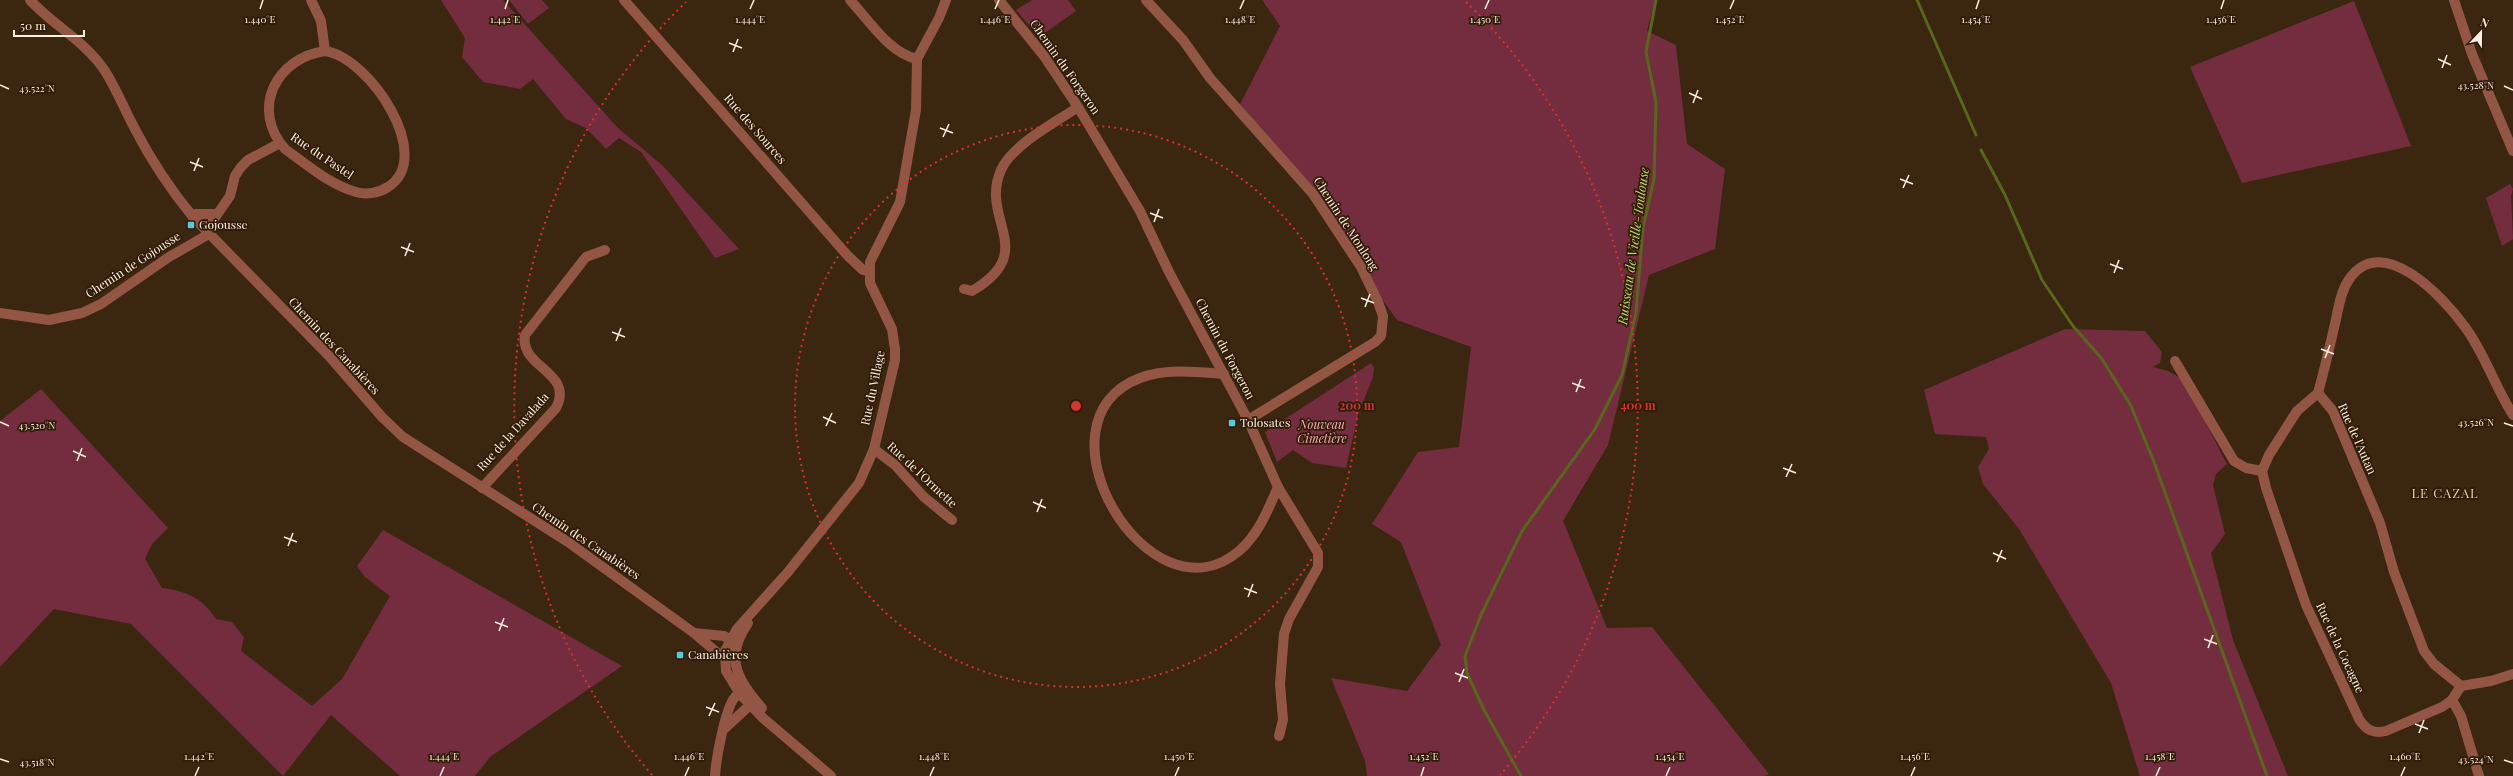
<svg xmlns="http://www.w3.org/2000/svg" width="2513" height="776" viewBox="0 0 2513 776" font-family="'Playfair Display',serif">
<rect width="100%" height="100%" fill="#3b2610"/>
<g fill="#732d3e">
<path d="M441,0H503L617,127L663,166L739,249L715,258L641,152L619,138L606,149L586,128L566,119L533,79L520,89L483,82L462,57L465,38Z"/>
<path d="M509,0H542L549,8L528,24Z"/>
<path d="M1032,0H1068L1076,11L1039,37L1016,10Z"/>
<path d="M1262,0H1655L1647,31L1676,45L1687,144L1725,169L1715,249L1649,275L1608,445L1563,521L1607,628L1652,627L1769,774L1765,776H1367L1365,761L1331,678L1407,691L1441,645L1401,542L1372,524L1418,452L1459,447L1471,347L1397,320L1308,194L1235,114L1280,26Z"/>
<path d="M2354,1L2411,146L2242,183L2190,67Z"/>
<path d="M2510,184L2513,189L2511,195L2513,239L2502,246L2486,198Z"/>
<path d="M2065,329L2145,331L2162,352L2160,363L2153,367L2168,371L2184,380L2227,464L2216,474L2213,485L2225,534L2211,553L2233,640L2288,776H2140L2111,683L2019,529L1983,484L1978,467L1989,449L1986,437L1935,434L1924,390Z"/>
<path d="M1371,363L1374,368L1373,377L1358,415L1346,468L1312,463L1293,450L1277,462L1265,432Z"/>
<path d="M41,389L168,528L152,544L145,559L162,588C186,591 203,598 216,619L232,622L244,637L241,651L312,706L342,679L390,596L365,577L357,566L383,530L622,666L490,757L475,776H400L331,715L283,776L131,624L54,609L0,667V421Z"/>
</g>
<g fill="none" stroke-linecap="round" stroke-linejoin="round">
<g stroke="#56681a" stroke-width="3">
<path d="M1917,0L1976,135"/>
<path d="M1981,150L2005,195L2042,280L2073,326L2102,359L2131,406L2154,462L2267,776"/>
<path d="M1521,776L1484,710L1467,673L1465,656L1481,615L1522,531L1595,429L1622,375L1636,313L1643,228L1654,179L1656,102L1646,52L1656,0"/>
</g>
<g stroke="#935645" stroke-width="10">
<path d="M30,0C53,25 86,42 105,71C117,90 125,111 136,131C152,162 171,190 193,217L329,356L382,417L403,437L568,542L694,633"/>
<path d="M311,0L321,21L325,51"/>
<path d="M624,0L848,256L863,270L869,271"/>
<path d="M850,0C869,20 889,53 917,59"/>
<path d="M999,0L1044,56L1078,107L1140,211L1169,272L1248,420L1278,487L1318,553V567L1289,619L1284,634L1280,684L1283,720L1279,736"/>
<path d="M1146,0L1183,40L1210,78L1313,194L1361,267L1378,302L1383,316L1382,327L1381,336L1375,342L1248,420"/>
<path d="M2454,0L2472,54L2513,151"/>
<path d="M325,51C369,57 436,157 388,187C379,193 366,195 356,192C330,185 306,164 285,149C250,109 276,58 325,51Z"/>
<path d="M193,217L196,214H217"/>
<path d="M209,234L212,222L230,196L235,176L241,167L248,160L280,143"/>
<path d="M964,289L972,291C1040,251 979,220 1001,170C1013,144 1055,123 1078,107"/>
<path d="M0,313L49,320L82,313L101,304L169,257L209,234"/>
<path d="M2175,361L2234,461L2246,468L2262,471"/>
<path d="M1224,374C1197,372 1166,368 1140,378C1027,421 1149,627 1239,551C1258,535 1268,510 1278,487"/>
<path d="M2318,393L2297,411L2269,455L2262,471L2266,488L2306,605L2359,719C2366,730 2373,734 2386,731L2442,707L2452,700L2461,686"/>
<path d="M2318,393L2333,411L2380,523L2394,572L2424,651L2434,664L2461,686L2491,681L2513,674"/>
<path d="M2318,393C2324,371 2329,350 2334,328C2338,313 2339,295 2348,281C2381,229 2444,298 2465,327C2485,354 2495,387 2513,415"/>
<path d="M874,449L895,465L924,497L952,520"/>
<path d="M482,488L556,408C575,372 519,368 525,335L586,257L605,250"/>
<path d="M748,623C724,657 737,680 762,708"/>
<path d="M730,655L721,656L694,633L724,636L735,643"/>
<path d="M2452,700L2461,716L2479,776"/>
<path d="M715,776C716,760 725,708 735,697C740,693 745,695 750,695V705L724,729"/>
<path d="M831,776L763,718L740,694L726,671L725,651L737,629L788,572L859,483L874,449L895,360V349L892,329L870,283V262L900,202L916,110L917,59L939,18L946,0"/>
</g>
</g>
<path fill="none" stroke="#fef0e3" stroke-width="1.5" d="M260,9L263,0M505,9L508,0M750,9L754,0M995,9L999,0M1240,9L1244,0M1485,9L1489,0M1730,9L1734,0M1976,9L1979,0M2221,9L2224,0M729,43L742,48M733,52L738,39M2438,59L2451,65M2442,68L2447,55M0,85L9,89M2504,86L2513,90M1689,93L1702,99M1693,103L1698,90M940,128L953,133M943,137L949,124M190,162L203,167M194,171L199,158M1900,179L1913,184M1903,188L1909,175M1150,213L1163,218M1154,222L1159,209M401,247L414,252M405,256L410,243M2110,264L2123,269M2114,273L2119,260M1361,298L1374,303M1365,307L1370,294M612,332L625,337M616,341L621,328M2321,349L2334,354M2325,358L2330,345M1572,383L1585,388M1576,392L1581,379M823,417L836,423M0,422L9,426M2504,423L2513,426M826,426L832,413M73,451L86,457M77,461L82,448M1783,468L1796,473M1786,477L1792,464M1033,502L1046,508M1037,512L1042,499M284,537L297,542M288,546L293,533M1993,553L2006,559M1997,562L2002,550M1244,588L1257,593M1248,597L1253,584M495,622L508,627M499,631L504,618M2204,639L2217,644M2208,648L2213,635M1455,673L1468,678M1459,682L1464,669M706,707L719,712M709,716L715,703M2415,724L2428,729M2419,733L2424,720M0,759L9,762M2504,760L2513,763M195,776L199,767M440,776L444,767M685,776L689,767M930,776L934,767M1175,776L1179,767M1421,776L1424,767M1666,776L1670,767M1911,776L1915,767M2156,776L2160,767M2401,776L2405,767"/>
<g fill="none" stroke="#d83231" stroke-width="2" stroke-dasharray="2 4">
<circle cx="1076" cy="406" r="281"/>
<path d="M652 775A562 562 0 0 1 686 2M1466 2A562 562 0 0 1 1500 775"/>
</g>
<g fill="#53cbdb" stroke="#301c06" stroke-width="1.5">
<rect x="187" y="221" width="8" height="8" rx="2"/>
<rect x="1228" y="419" width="8" height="8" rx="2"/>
<rect x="676" y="651" width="8" height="8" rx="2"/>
</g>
<g text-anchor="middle" stroke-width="3.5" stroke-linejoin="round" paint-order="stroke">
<g font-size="12" fill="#fef0e3" stroke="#301c06">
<text transform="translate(1065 67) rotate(55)" y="4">Chemin du Forgeron</text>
<text transform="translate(755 129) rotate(49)" y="4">Rue des Sources</text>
<text transform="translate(322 156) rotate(34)" y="4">Rue du Pastel</text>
<text transform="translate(1346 224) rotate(57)" y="4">Chemin de Monlong</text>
<text transform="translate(133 265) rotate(-33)" y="4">Chemin de Gojousse</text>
<text transform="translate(334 346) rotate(47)" y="4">Chemin des Canabières</text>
<text transform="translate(1225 349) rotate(62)" y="4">Chemin du Forgeron</text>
<text transform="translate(873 388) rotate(-78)" y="4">Rue du Village</text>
<text transform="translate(513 432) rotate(-48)" y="4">Rue de la Davalada</text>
<text transform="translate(2357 439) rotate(66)" y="4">Rue de l'Autan</text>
<text transform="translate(922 475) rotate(43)" y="4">Rue de l'Ormette</text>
<text transform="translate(586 541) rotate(34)" y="4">Chemin des Canabières</text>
<text transform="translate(2340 648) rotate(65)" y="4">Rue de la Cocagne</text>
</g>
<g font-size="12" fill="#fef0e3" stroke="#301c06" text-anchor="start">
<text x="199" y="229">Gojousse</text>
<text x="1240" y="427">Tolosates</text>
<text x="688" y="659">Canabières</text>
</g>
<g font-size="12" font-style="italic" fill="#fcacbb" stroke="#301c06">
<text x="1322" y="429">Nouveau<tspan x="1322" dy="14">Cimetière</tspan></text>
</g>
<g font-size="13" font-style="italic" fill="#bbdc5b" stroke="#301c06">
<text transform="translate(1633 246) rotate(-82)" y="5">Ruisseau de Vieille-Toulouse</text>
</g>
<g font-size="13" letter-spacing="1" fill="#e5c9b0" stroke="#301c06">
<text x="2445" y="498">LE CAZAL</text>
</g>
</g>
<g font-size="10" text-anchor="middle" fill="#fef0e3" stroke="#301c06" stroke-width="3.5" stroke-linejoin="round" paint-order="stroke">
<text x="1240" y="23">1.448°E</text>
<text x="1485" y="23">1.450°E</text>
<text x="1730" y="23">1.452°E</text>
<text x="260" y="23">1.440°E</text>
<text x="505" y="23">1.442°E</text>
<text x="750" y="23">1.444°E</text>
<text x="995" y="23">1.446°E</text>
<text x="1976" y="23">1.454°E</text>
<text x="2221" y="23">1.456°E</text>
<text x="2476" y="89">43.528°N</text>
<text x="37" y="92">43.522°N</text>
<text x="2476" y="426">43.526°N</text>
<text x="37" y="429">43.520°N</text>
<text x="199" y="760">1.442°E</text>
<text x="444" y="760">1.444°E</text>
<text x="689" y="760">1.446°E</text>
<text x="934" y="760">1.448°E</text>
<text x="1179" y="760">1.450°E</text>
<text x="1424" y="760">1.452°E</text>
<text x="1670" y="760">1.454°E</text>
<text x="1915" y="760">1.456°E</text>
<text x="2160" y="760">1.458°E</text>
<text x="2405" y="760">1.460°E</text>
<text x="2476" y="763">43.524°N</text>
<text x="37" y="766">43.518°N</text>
</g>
<circle cx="1076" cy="406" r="6" fill="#d83231" stroke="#301c06" stroke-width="2"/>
<g font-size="12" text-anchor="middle" font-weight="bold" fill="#d83231" stroke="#301c06" stroke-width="3.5" stroke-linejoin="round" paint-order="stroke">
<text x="1357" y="410">200 m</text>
<text x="1638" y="410">400 m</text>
</g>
<g transform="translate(2481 32) rotate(22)" stroke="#301c06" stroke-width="3" paint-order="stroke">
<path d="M0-3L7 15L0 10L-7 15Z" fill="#fef0e3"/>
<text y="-6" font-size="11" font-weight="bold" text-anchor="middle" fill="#fef0e3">N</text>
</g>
<path d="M14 30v6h70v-6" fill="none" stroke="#fef0e3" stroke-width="2"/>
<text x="20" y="30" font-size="12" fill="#fef0e3" stroke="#301c06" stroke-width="3" paint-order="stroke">50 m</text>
</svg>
